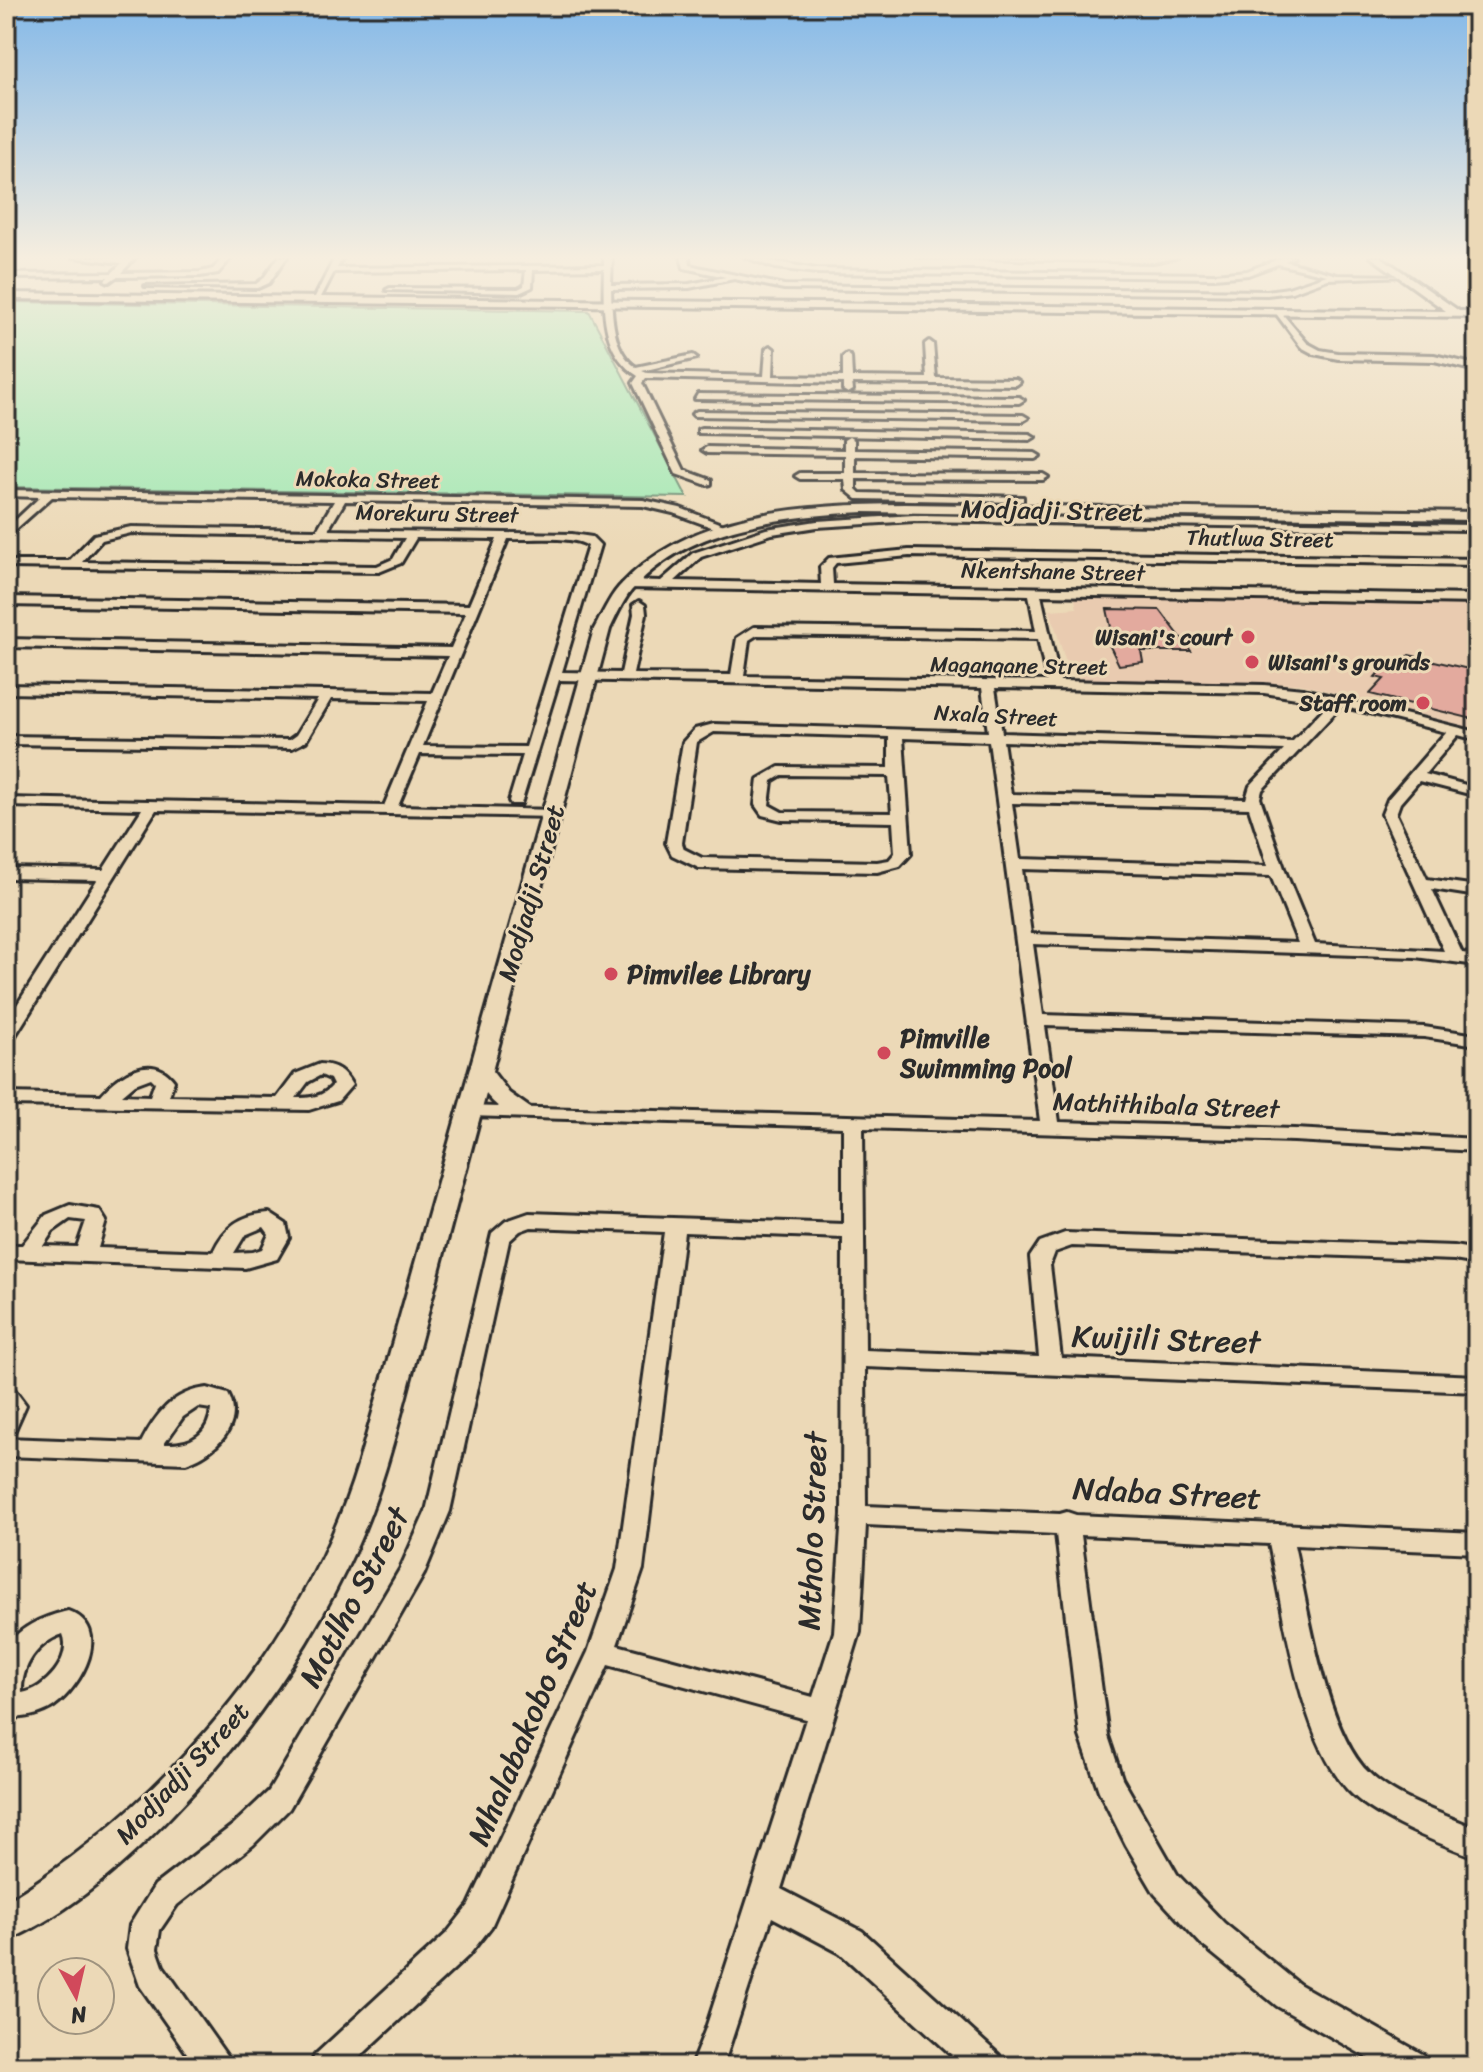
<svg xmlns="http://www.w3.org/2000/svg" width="1483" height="2072" viewBox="0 0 1483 2072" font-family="Sriracha,sans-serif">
<rect width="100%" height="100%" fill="#ecd9b7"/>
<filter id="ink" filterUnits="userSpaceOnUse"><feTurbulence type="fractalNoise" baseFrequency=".0125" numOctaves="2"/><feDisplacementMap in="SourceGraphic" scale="16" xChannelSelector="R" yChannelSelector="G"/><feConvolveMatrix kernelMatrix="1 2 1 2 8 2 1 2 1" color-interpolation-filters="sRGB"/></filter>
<g filter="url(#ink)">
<path fill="#e9cbb0" d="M1074,596L1477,605V729L1300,684L1082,679L1069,673L1050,610L1077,608Z"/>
<path fill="#a3e8b3" stroke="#678a6f" stroke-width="2" d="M6,302L589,311L687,497L6,487Z"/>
<g fill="#e3aa9e" stroke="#2b2b2b" stroke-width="2">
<path d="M1107,609L1160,610L1191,651H1141L1143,662L1119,665L1103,632H1112Z"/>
<path d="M1409,655L1477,671V720L1370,694L1384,679L1375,677L1389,661L1401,664Z"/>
</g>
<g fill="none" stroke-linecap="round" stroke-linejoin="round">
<defs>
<g id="minor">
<path d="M73,257H136L121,273L200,272L213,269L224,257H232L218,273L200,276L116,277L109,282L105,280L108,277L6,278V274L112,273L122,263Z"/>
<path d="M279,257H287L269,283L258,288L145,286L256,284L263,279Z"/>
<path d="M335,257H343L337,268L604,265V257H612L611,285L689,284L726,277L684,268L681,257H689L690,265L698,267L784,285L1267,291L1288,288L1327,275L1278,264L1248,275L1214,278L817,273L775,268L745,257L817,269L1214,274L1247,271L1284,257H1294L1285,261L1337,275L1407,276L1328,279L1292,292L1267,295L784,289L734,279L689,288L611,289C612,315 612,351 636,367L693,355L697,358L642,371L647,373L764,376L766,349L770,346L774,349L773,376L843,377V357L847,354L851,357L852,377L927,378L925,344L929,341L933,344L936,378L1016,379L1020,382L1016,385L852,383L853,390L848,393L843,390V383L646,378L642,383L684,470L711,480V484L707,485L676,474L633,383L638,376C601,353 603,309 604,269L533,270L532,287L519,293L386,290L390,288L518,289L524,286L526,270L334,272L319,301H313Z"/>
<path d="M918,257L1153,258L1178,257L1153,262Z"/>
<path d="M1279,310L1307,343L1320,350L1338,353L1434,355L1477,365V371L1434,361L1338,359L1314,354L1301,347L1275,312Z"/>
<path d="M698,394L1019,397L1024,400L1019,403L695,399Z"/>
<path d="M697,411L1023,415L1028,418L1023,421L694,416L692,414Z"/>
<path d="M701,428L1030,434L1035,437L1030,440L698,433V429Z"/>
<path d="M849,437L854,440V450L1035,453L1040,456L1035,459L855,456V473L1043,474L1048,477L1043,480L856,479V489L860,493L1023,497V501L1019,502L857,499L846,490L845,479H800L795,476L800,473H845V455L707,453L702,450L707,447L844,450V440Z"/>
<path d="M6,490L643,500L680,508L729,527L730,529L725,532L673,513L643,506L345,501L328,530L572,534L592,537L600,545L562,672L621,673L634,614L633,605L639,601L645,605L646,614L633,674L731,675L737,638L754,627L1036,631L1029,595L628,588L622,584L628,580L661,581L693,553L766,529L817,521L914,515L1469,525V529L1465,530L914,521L817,527L772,534L701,557L675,581L821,584L820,567L829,558L909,550L1477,559V565L909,556L836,563L832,568L833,584L1477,595V603L1041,595L1060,681L1264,685L1303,689L1477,732V740L1458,735L1425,774L1477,788V796L1419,781L1400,803L1396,814L1427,879L1477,886V896L1432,889L1462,953L1477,955V965L1415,957L1033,944L1043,1015L1424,1027L1477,1035V1045L1424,1037L1045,1026L1059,1122L1294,1129L1477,1139V1151L1294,1141L863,1128L865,1350L1039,1357L1030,1257L1040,1242L1065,1233L1454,1246L1477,1250V1264L1454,1260L1072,1246L1055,1252L1050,1265L1061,1358L1477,1376V1392L865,1367L866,1506L1060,1514L1067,1512L1076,1515L1477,1533V1553L1294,1545C1308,1605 1324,1728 1368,1772C1396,1800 1442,1813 1477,1829V1858C1439,1843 1374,1819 1347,1789C1299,1735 1284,1613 1269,1544L1081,1535L1108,1736L1122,1778L1177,1874L1224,1923L1299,1984L1424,2055L1429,2066H1382L1277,2006L1202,1945L1155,1894L1126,1845L1099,1791L1080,1736L1056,1534L866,1525L860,1632L781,1889L862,1931L999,2055L1004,2066H964L840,1953L772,1917L723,2066H691L706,2028L806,1719L608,1665L491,1927L469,1955L350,2066H310L315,2055L447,1933L469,1905L588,1652L617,1569L664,1232L531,1227L520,1231L509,1241L450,1511L424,1574L289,1809L253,1845L177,1905L160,1930L157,1949L163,1966L226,2055L231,2066H196L140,1986L127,1949L130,1925L155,1885L233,1825L269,1791L400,1569L426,1511L492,1233L506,1221L529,1213L843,1224V1127L469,1116L462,1114L459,1110L462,1106L1040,1121L989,741L903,738L911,854L900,866L877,872L699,868L672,855L666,843L683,742L695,729L714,724L988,732L982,688L559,680L521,804H511L509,801L523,755L420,754L398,806L553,810L560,814L558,817L156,810L15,1036L6,1041V1022L97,880L6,878V868L103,870L142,809L6,806V798L384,806L428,701L331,699L306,741L292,748L6,744V736L289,740L296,735L318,699L6,693V685L432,693L448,656L6,647V639L451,648L466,613L6,605V597L469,605L497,539L416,538L401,563L379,572L6,567V561H69L94,535L131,527L317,530L334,501L52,497L6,538V529L40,497L6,496ZM131,533L405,538L393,559L377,566L82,562L102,540ZM508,539C528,540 574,535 588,546L526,747L423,746ZM757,635L1038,639L1047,681L744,676L749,640ZM995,688L1264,693L1329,703L1292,742L1002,733ZM1341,706L1446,732L1388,799L1382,814L1444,951L1315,944L1285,871L1260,798L1262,790ZM714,732L889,737V768L779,767L758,779L755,805L762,815L782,820L893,822L895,853L889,860L877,862L702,858L684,849L682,843L697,742ZM1003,741L1284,750L1250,786L1246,799L1011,794ZM782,775L889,776L892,813L782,812L769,805L772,781ZM1012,803L1249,808L1268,866L1020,859ZM1022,869L1271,876L1298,943L1031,934ZM684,1232L843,1238L842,1515L834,1632L813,1697L617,1645L643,1569Z"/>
<path d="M320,1064C337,1065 344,1071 352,1085L338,1101L309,1110L6,1105V1093L101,1095C121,1073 152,1052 174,1081L169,1096L277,1098L295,1074ZM321,1075L330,1079L333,1085C323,1097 311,1098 296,1098L308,1082ZM151,1078L155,1082L150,1096L122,1095L135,1084Z"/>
<path d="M70,1205L99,1210L106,1221L98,1248L213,1252C225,1226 241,1215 269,1213L286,1224L289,1238L277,1259L245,1268L6,1259V1245H22L46,1215ZM70,1219L86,1221L77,1247L43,1246L53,1231ZM264,1227L269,1234L262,1249L253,1252L234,1253L245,1235Z"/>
<path d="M6,1386L14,1389L26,1405L14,1432L6,1435Z"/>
<path d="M207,1388L228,1394C245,1425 215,1454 186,1463L6,1456V1438L141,1443C156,1414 172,1392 207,1388ZM198,1407L211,1409C209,1437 188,1445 164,1444L183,1417Z"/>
<path d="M68,1611C115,1628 81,1687 54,1706C39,1716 23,1718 6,1718C6,1698 1,1672 6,1653C12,1628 46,1616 68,1611ZM63,1634C73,1658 45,1690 22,1693C21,1666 37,1643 63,1634Z"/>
</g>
<g id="tertiary">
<path d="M1371,257H1381L1459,311H1477V317L6,299V293L1446,311Z"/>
<path d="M905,504L1477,512V520L864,512C782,517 688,525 631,591C622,602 616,617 610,629L492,1071L509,1093L533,1110L529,1115C512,1119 496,1107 486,1094C463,1179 441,1265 418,1351C400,1417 385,1484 357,1546C312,1646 249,1736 173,1814C128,1861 67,1916 6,1941V1902C164,1804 303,1645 358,1465L594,629C602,615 609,598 619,587C690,509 807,505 905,504Z"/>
</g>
</defs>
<use href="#minor" stroke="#2b2b2b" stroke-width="6"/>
<use href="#tertiary" stroke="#2b2b2b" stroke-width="6"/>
<use href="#minor" fill="#ecd9b7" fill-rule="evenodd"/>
<use href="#tertiary" fill="#ecd9b7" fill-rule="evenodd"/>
</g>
</g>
<linearGradient id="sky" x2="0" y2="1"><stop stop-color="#83b8e8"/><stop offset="0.47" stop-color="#f6eedf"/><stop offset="1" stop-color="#f6eedf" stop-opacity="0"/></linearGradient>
<rect width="1483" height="547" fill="url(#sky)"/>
<g fill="#d1495b" stroke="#ecd9b7" stroke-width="3">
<circle cx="1248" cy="637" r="8"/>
<circle cx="1252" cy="662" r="8"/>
<circle cx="1423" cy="703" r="8"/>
<circle cx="611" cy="974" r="8"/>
<circle cx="884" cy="1053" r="8"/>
</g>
<g text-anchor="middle" stroke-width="6" stroke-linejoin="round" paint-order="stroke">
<g font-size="22" fill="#2b2b2b" stroke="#ecd9b7">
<text transform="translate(368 479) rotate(1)" y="8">Mokoka Street</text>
<text transform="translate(437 513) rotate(1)" y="8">Morekuru Street</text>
<text transform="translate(1260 538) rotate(1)" y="8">Thutlwa Street</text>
<text transform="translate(1053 571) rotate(1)" y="8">Nkentshane Street</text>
<text transform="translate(1019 665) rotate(1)" y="8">Maganqane Street</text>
<text transform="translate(996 715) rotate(3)" y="8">Nxala Street</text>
</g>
<g font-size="22" font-weight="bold" fill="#2b2b2b" stroke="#ecd9b7" text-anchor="end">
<text x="1232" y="645">Wisani's court</text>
<text x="1268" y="670" text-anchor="start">Wisani's grounds</text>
<text x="1407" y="711">Staff room</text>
</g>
<g font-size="26" fill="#2b2b2b" stroke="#ecd9b7">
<text transform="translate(1052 510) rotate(1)" y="9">Modjadji Street</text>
<text transform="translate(531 893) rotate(-74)" y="9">Modjadji Street</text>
<text transform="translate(1166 1105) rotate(2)" y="9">Mathithibala Street</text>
<text transform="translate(182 1773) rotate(-47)" y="9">Modjadji Street</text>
</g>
<g font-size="26" font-weight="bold" fill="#2b2b2b" stroke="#ecd9b7" text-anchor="start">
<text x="627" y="983">Pimvilee Library</text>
<text x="900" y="1047">Pimville<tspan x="900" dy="30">Swimming Pool</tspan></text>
</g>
<g font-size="32" fill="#2b2b2b" stroke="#ecd9b7">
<text transform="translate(1166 1339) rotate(2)" y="11">Kwijili Street</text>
<text transform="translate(1167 1493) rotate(3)" y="11">Ndaba Street</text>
<text transform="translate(812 1531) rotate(-88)" y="11">Mtholo Street</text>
<text transform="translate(354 1597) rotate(-62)" y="11">Motlho Street</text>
<text transform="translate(532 1713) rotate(-67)" y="11">Mhalabakobo Street</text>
</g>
</g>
<rect width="1483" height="2072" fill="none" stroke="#ecd9b7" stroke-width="32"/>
<rect x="16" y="16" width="1451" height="2040" fill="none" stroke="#2b2b2b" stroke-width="3" filter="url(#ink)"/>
<g transform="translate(76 1996) rotate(172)"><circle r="38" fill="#ecd9b7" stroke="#9f937f" stroke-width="2"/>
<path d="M0-6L14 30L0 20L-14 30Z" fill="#d1495b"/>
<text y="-12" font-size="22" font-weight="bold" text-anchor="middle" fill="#2b2b2b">N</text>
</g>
</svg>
